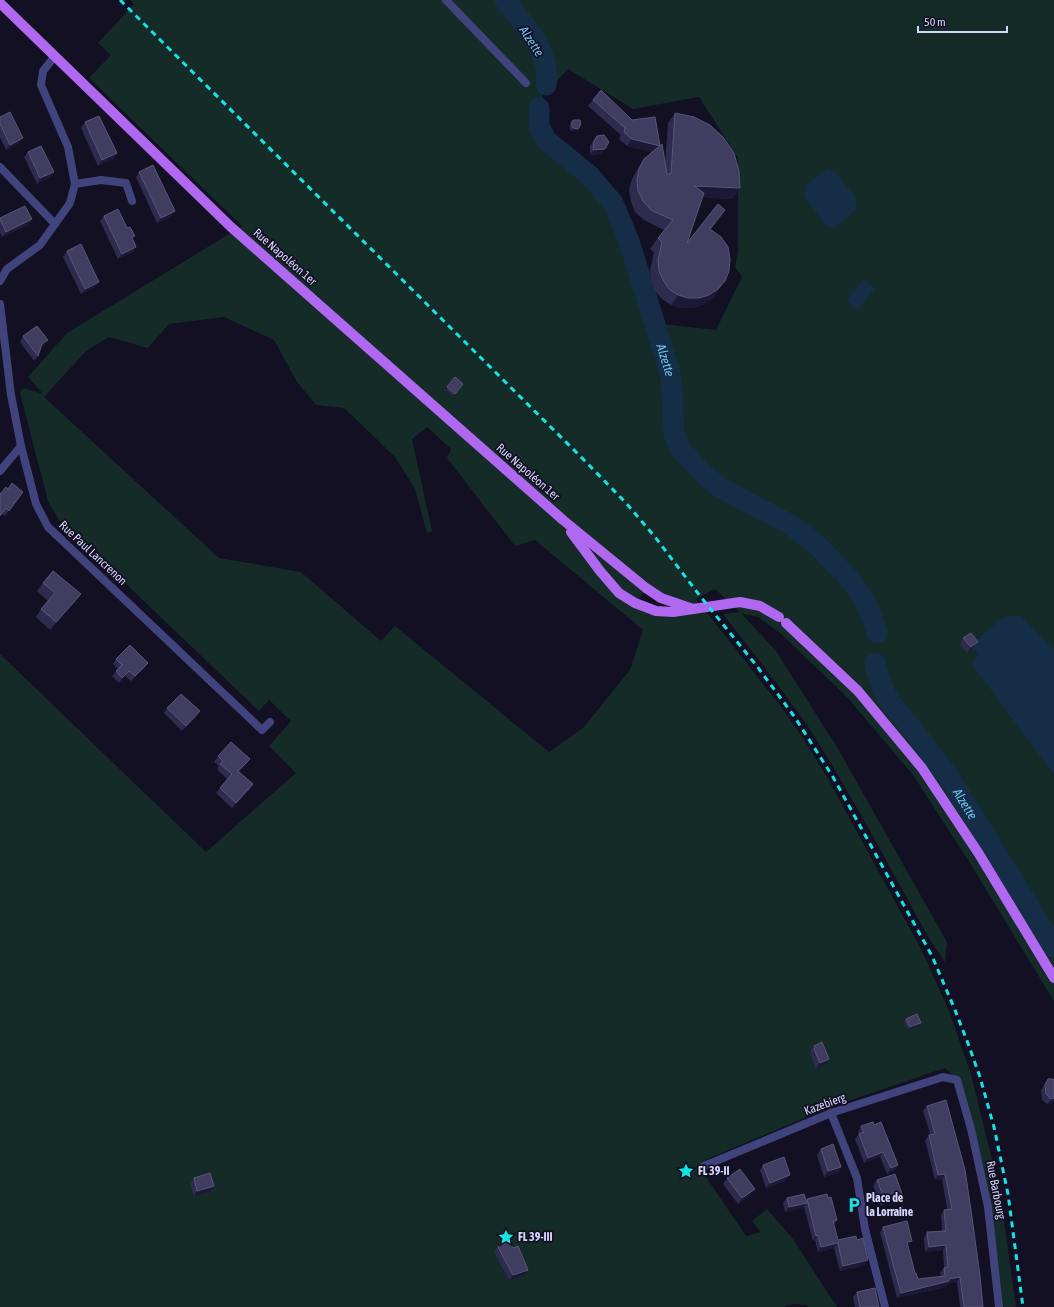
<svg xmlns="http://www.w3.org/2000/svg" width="1054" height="1307" viewBox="0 0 1054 1307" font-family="'Asap Condensed',sans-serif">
<rect width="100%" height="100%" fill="#121022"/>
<path fill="#142b28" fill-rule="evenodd" d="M130,0H1054V1001L968,860L913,775L847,697L780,633L758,617L741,613L776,651L837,747L947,942L945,962L930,940C891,870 854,799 811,731C784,691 753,653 723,614L740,612L715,589L696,599L779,704L803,738L827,777L921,949L949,1011L971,1074L1000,1192L1016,1307H999L988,1207L957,1080L945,1068L828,1108L705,1160L707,1165L700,1168L746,1236L761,1232L752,1221L767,1209L793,1239L837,1307H808L807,1305L793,1304L784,1307H0V654L206,852L296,773L269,746L291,721L269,700L259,711L58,519L48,501L20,393L23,388L43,394L28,377L67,333L242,226L89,78L111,55L98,43L134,4ZM568,69L633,109L699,97L738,158V250L735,267L742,277L716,330L654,323L629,241L613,203L590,176L546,140L539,126V108L546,85L551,87ZM224,317L274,340L297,382L316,405L344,408L395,457L415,489L427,533L432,531L412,439L427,427L451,449L447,458L515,546L535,540L643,630L630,670L583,728L549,752L395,626L381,641L301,572L219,558L44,397L86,351L109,337L148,348L169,324ZM647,588L692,609L656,611L635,603Z"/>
<g fill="#152d47">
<path d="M828,169L836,173L856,197L857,203L855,211L834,228L826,226L804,196L806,185Z"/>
<path d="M863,279L875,288L858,310L846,301Z"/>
<path d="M1020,615L1054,650V775L971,663L978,655L971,644L1005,617Z"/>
</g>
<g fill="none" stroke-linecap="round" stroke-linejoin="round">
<g stroke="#152d47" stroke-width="21">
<path d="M505,0C523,24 552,52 546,85"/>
<path id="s1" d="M539,108V126L546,140L590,176L613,203L629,241L670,373L672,390L674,435L682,451L706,476L719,487L791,525L818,546L840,569"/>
<path d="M847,576C863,596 870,608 877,633"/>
<path id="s2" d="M875,663L876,670L887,698L917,735L949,777L1054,947"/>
</g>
<g stroke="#40437c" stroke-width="8">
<path d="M446,0L526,83"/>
<path d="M0,167L55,224"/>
<path d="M75,184L101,180L126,183L132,201"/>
<path d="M0,281L7,269L40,245L70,203L75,184L68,147L41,85L43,71L55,56"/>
<path d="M0,304L11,395L21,446L36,504L48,527L262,730L270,722"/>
<path d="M0,471L21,446"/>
<path d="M831,1113L857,1178L865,1229L885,1307"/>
<path d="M704,1166L831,1113L943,1077L957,1080L971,1129L988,1207L999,1307"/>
</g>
<g stroke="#b068f0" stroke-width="10">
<path d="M0,3L231,227L563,520L646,588L661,598L693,609"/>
<path d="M571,532L600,571L619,593L635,603L656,611L673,612L740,602L760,606L779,617"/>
<path d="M786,623L858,691L922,768L979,854L1054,978"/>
</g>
<path stroke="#17e3e5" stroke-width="3" stroke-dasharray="6 5" stroke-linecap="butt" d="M120,0L584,460L626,503L655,537L700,596L756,665L794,716L833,777L932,956L955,1010L969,1046L980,1077L994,1127L1008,1194L1023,1307"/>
</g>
<g fill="#2f2b4e">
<path d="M593,100L660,146L665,164L668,123L675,113L733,199L702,197L687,243L718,220L711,229L718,291L711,300L702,305L692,308H681L671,305L662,299L655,291L651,281L650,270L654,252L650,249L658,238L664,230L644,220L635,212L631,202L629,190L632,179L637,170L644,159L652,152L627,146L619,139L621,135L588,106Z"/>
<path d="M0,117L19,143L6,150L0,137Z"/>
<path d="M572,121L577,131H572L570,129V124Z"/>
<path d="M85,122L117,153L113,159L98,166L81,128Z"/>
<path d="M597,136L601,154L590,155V146Z"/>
<path d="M28,152L54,172L50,177L37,184L24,157Z"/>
<path d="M139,172L175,211L171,216L157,223L136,177Z"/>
<path d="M104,216L127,228L136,247L133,252L118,259L100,221Z"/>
<path d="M0,218L32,219L28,225L2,237L0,232Z"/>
<path d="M67,251L99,282L95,287L81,294L63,257Z"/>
<path d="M23,336L44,345L41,348L38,356L34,361L20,342Z"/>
<path d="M455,377L463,384L453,396L446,390Z"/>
<path d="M8,489L23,492L5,516L2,514Z"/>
<path d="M43,583L75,602L50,630L36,617L41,609L48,601L37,591Z"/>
<path d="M963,638L978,642L974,647L967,653L960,644Z"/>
<path d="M116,659L145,668L131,681L125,676L119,683L112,676L118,669L113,664Z"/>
<path d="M167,708L196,717L182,731L164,713Z"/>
<path d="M218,756L250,759L246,765L239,772L253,784L249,790L232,808L216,793L220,788L227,779L217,769L219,766L214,762Z"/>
<path d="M906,1019L919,1026L908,1030L904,1021Z"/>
<path d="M814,1046L825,1064L816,1069L810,1054L811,1053L810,1051Z"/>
<path d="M1048,1079L1054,1080V1100L1052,1103L1047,1104L1042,1100L1041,1090Z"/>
<path d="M927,1106L983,1307H960L957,1282L948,1283L946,1287L897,1298L880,1232L883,1227L908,1246L915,1273L918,1279L941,1277L940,1273L944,1268L943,1250L925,1252L924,1238L927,1232L942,1231L941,1215L944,1210L947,1209L942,1179L935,1180L925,1140L929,1135L930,1134L923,1111Z"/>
<path d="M874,1125L898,1165L895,1170L887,1174L880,1157L864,1163L855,1139L859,1134L858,1132L861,1126Z"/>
<path d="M821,1149L841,1167L838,1173L824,1177L817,1155Z"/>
<path d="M763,1165L786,1181L766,1188L760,1170Z"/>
<path d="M194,1178L210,1192L194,1196L190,1184Z"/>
<path d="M727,1178L751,1194L738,1204L723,1184Z"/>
<path d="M877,1180L899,1199L881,1206L873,1186Z"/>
<path d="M787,1198L806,1200L807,1199L828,1198L837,1220L834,1225L838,1240L865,1265L840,1271L834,1248L818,1252L815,1240L813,1241L804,1207L803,1208L785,1212L783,1203Z"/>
<path d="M498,1247L528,1270L524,1276L509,1280L494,1252Z"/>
<path d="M857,1292L879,1307H855L853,1297Z"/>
</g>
<g fill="#1c1835">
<path d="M573,128L578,129L577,131H572Z"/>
<path d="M23,138L19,143L6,150L10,145Z"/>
<path d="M632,139L660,146L655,153L627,146Z"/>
<path d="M605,149L601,154L590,155L593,150Z"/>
<path d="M117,153L113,159L98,166L102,160Z"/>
<path d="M54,172L50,177L37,184L40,178Z"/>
<path d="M694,186L740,188L733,199L686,196Z"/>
<path d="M725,210L718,220L703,239L710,229Z"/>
<path d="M175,211L171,216L157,223L161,218Z"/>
<path d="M32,219L28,225L2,237L6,232Z"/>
<path d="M136,247L133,252L118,259L122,254Z"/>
<path d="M725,281L718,291L711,300L702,305L692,308H681L671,305L678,295Z"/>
<path d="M99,282L95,287L81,294L85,289Z"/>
<path d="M48,340L44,345L38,350L42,344Z"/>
<path d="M81,594L75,602L50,630L56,622Z"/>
<path d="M978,642L974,647L967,653L971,647Z"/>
<path d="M148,663L145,668L131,681L135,676Z"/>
<path d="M129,671L125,676L119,683L122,678Z"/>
<path d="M200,711L196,717L182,731L186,726Z"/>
<path d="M250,759L246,765L235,776L238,771Z"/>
<path d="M253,784L249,790L232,808L236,803Z"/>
<path d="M921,1023L919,1026L908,1030L910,1027Z"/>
<path d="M829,1059L825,1064L816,1069L820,1063Z"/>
<path d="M1054,1098V1100L1052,1103L1047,1104L1051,1099Z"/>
<path d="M883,1152L880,1157L864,1163L868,1158Z"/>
<path d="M898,1165L895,1170L887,1174L891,1168Z"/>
<path d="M841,1167L838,1173L824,1177L828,1171Z"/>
<path d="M945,1174L942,1179L935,1180L938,1175Z"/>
<path d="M790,1175L786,1181L766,1188L770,1183Z"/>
<path d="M214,1186L210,1192L194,1196L197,1191Z"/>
<path d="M755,1189L751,1194L738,1204L742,1198Z"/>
<path d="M902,1194L899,1199L881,1206L885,1201Z"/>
<path d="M807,1203L803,1208L785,1212L789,1207Z"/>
<path d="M818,1235L815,1240L813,1241L816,1236Z"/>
<path d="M912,1241L908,1246L907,1242Z"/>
<path d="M838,1243L834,1248L818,1252L821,1247Z"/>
<path d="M946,1245L943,1250L925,1252L929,1247Z"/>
<path d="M868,1260L865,1265L840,1271L843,1266Z"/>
<path d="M528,1270L524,1276L509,1280L513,1275Z"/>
<path d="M960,1277L957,1282L948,1283L946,1287L897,1298L901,1293L949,1279Z"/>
</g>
<g fill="#413d61" stroke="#585579">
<path d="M601,90L632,120L655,117L660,146L632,139L624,132L625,128L593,100Z"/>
<path d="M10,112L23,138L10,145L0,124V117Z"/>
<path d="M675,113L694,117L710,125L723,137L734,153L739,171L740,188L694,186L704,193L687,243L718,204L725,210L710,229L721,237L728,247L730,259L729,271L725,281L718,289L709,295L699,298H688L678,295L669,289L663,280L659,271L658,260L662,242L658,238L673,220L651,210L643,201L638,191L637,180L639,169L644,159L662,144L667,174H671Z"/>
<path d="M99,116L117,153L102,160L85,122Z"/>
<path d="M574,120H580L581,124L578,129L573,128L572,126V121Z"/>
<path d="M604,135L609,142L605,149L593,150L594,141L597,136Z"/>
<path d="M41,146L54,172L40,178L28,152Z"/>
<path d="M153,165L175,211L161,218L139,172Z"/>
<path d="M25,206L32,219L6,232L0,219V218Z"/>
<path d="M118,209L127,228L130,227L135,236L132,237L136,247L122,254L104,216Z"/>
<path d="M81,244L99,282L85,289L67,251Z"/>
<path d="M37,326L48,340L42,344L38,356L23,336Z"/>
<path d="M455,377L463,384L455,394L447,387Z"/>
<path d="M12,483L23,492L9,511L6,508L0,516V494L6,487L8,489Z"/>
<path d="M53,571L81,594L56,622L41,609L55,593L43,583Z"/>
<path d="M971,633L978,642L971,647L963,638Z"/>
<path d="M130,645L148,663L135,676L129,671L122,678L116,671L122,665L116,659Z"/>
<path d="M181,694L200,711L186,726L167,708Z"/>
<path d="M231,742L250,759L238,771L253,784L236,803L220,788L232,774L220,764L223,761L218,756Z"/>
<path d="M917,1014L921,1023L910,1027L906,1019Z"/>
<path d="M822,1042L829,1059L820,1063L814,1049L815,1048L814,1046Z"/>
<path d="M1048,1079H1053L1054,1080V1098L1051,1099L1046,1094L1045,1085Z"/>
<path d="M946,1100L965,1170L971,1210L980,1276L983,1307H964L960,1277L949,1279V1281L901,1293L883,1227L907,1221L912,1241L907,1242L915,1273H916L918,1279L945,1276L944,1268L948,1267L946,1245L929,1247L927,1232L946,1231L944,1210L952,1209L945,1174L938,1175L929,1135L935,1134L927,1106Z"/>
<path d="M873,1122L874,1125L881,1122L898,1165L891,1168L883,1152L868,1158L859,1134L864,1132L861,1126Z"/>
<path d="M833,1144L841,1167L828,1171L821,1149Z"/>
<path d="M784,1157L790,1175L770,1183L763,1165Z"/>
<path d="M740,1169L755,1189L742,1198L727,1178Z"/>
<path d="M210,1173L214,1186L197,1191L194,1178Z"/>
<path d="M895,1174L902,1194L885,1201L877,1180Z"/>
<path d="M804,1194L807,1203L789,1207L787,1198Z"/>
<path d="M827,1194L828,1198L831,1197L837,1220L833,1221L838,1240L856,1236L857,1240L863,1238L868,1260L843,1266L838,1243L821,1247L818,1235L816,1236L807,1199Z"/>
<path d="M508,1241L513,1248L518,1246L528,1270L513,1275L498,1247Z"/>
<path d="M875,1288L879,1307H860L857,1292Z"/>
</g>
<defs>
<symbol id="sight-bare" viewBox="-9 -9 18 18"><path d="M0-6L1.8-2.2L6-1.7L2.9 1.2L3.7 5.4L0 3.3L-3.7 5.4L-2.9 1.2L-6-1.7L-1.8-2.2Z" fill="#17e3e5" stroke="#121022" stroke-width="2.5" paint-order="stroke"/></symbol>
<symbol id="parking-bare" viewBox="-9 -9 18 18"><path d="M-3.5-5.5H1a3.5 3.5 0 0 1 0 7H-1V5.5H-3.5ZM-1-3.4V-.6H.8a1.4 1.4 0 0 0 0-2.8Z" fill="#17e3e5" stroke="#121022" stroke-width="2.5" paint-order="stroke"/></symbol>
</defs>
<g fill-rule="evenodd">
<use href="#sight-bare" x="675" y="1160" width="22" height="22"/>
<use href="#parking-bare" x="843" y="1194" width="22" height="22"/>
<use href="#sight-bare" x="495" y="1226" width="22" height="22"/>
</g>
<g text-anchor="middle" stroke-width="3.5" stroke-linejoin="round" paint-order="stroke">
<g font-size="12" fill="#d6d5fb" stroke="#121022">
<text transform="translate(285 257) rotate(41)" y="4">Rue Napoléon 1er</text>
<text transform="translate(528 472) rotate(41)" y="4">Rue Napoléon 1er</text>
<text transform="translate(93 553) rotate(43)" y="4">Rue Paul Lancrenon</text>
<text transform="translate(825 1104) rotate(-20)" y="4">Kazebierg</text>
<text transform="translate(996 1190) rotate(79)" y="4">Rue Barbourg</text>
</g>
<g font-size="12" font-weight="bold" fill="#d6d5fb" stroke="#121022" text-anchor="start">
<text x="698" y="1175">FL 39-II</text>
<text x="866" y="1202">Place de<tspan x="866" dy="14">la Lorraine</tspan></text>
<text x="518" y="1241">FL 39-III</text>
</g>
<g font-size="13" font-style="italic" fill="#6ec0f0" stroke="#121022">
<text transform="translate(532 41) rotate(57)" y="5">Alzette</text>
<text dy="5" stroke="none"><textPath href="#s1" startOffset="292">Alzette</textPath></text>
<text dy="5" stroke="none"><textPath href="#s2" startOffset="169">Alzette</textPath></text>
</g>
</g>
<path d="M918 26v6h89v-6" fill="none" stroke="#d6d5fb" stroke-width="2"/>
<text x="924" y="26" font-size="12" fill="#d6d5fb" stroke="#121022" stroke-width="3" paint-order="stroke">50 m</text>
</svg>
